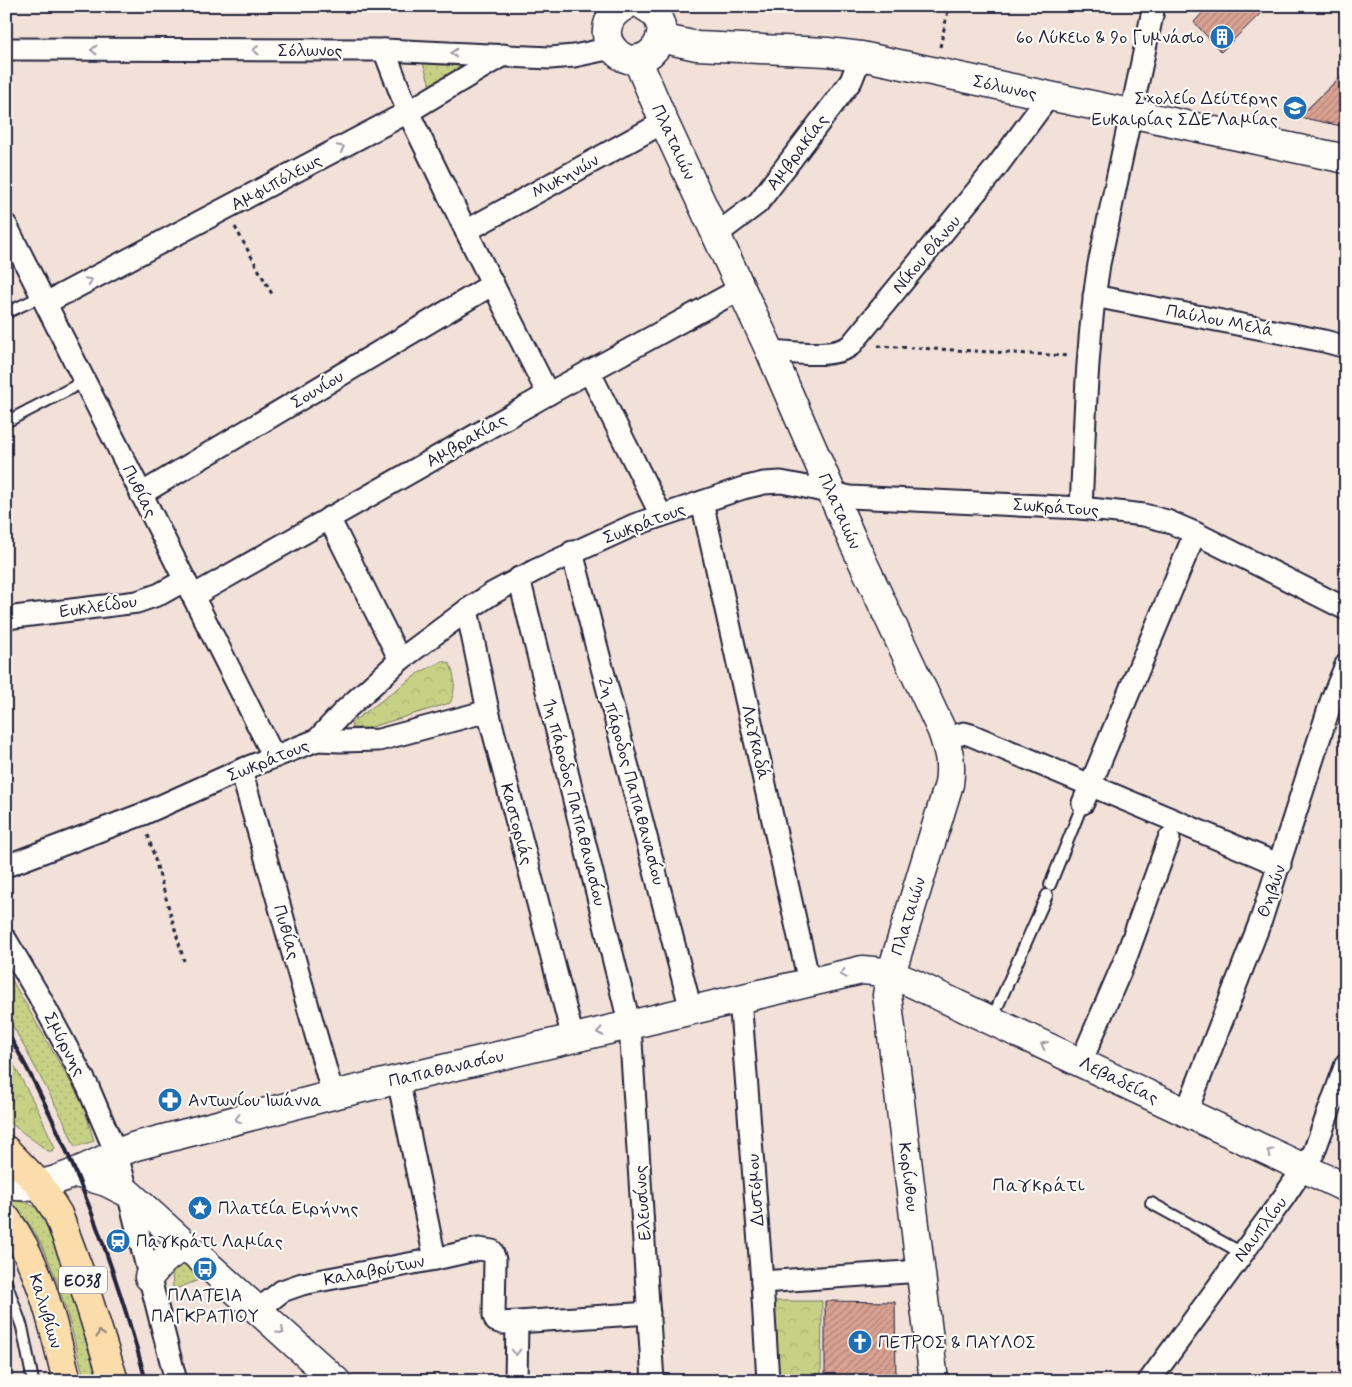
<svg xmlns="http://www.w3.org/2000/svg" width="1352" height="1387" viewBox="0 0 1352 1387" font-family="Mynerve,sans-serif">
<defs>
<pattern id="grass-dots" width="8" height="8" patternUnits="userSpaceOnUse" patternTransform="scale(1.25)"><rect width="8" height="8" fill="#c7d185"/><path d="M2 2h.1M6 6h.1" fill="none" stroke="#abb374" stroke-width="1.8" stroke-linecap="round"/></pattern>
<pattern id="forest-crowns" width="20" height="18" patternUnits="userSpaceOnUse" patternTransform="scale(1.25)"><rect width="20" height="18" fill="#c7d185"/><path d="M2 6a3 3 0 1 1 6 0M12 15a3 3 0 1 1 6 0" fill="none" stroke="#abb374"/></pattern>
<pattern id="building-hatch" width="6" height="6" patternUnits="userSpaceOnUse" patternTransform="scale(1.25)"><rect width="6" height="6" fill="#d9a292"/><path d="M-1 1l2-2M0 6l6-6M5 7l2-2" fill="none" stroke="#b08478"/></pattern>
</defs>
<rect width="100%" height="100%" fill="#f2e1d9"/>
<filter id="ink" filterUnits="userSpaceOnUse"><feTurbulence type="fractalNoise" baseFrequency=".02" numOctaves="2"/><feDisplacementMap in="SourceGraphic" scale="10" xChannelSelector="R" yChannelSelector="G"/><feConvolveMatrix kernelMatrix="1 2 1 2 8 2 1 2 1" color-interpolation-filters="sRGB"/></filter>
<g filter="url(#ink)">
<g fill="url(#grass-dots)" stroke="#747a60">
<path d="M423,63L470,64L431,88Z"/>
<path d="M6,970L83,1104L94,1141L75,1147L65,1123L6,1013Z"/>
<path d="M6,1200C34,1200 40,1210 53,1232L102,1381H85C72,1332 58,1267 30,1225C24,1216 15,1208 6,1200Z"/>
<path d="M181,1257L209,1276L173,1290L172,1269Z"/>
</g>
<g fill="url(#forest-crowns)" stroke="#747a60">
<path d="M442,661L449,663C456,674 456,692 450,703L368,728H352L351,723L419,673Z"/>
<path d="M6,1050L38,1110L55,1148L52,1151H48L6,1120Z"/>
<path d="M769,1301H822L821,1381H773Z"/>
</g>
<g fill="url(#building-hatch)" stroke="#22223b">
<path d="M1209,6H1268L1221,52L1194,22Z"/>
<path d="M1346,71V127L1299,117Z"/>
<path d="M825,1301L895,1302L896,1381H825Z"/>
</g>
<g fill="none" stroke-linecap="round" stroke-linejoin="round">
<defs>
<g id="lane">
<path d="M6,313L42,296"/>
<path d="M6,422L85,381"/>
<path d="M1050,885L1083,803"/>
<path d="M992,1019L1047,895"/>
<path d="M1151,1203L1242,1253"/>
<path d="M6,1282L22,1327L33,1381"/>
</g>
<g id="street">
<path d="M6,49L384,50L550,58L574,56L612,48"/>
<path d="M384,50L408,112L466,231L548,394"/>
<path d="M6,225L274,757"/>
<path d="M466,231L664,122"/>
<path d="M717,234L758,203L851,81L861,56"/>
<path d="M1094,296L1324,341L1346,347"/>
<path d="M46,303L408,112L503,55"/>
<path d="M770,351C792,352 834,359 851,345L998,165L1049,96"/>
<path d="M589,371L661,515"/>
<path d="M141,494L493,284"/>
<path d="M702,502L809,982"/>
<path d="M1081,508C1085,426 1086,345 1099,264L1154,6"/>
<path d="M329,518L400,660"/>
<path d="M572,552L691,1010"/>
<path d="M519,578L630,1026L653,1381"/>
<path d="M193,596L548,394L742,288"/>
<path d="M467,610L488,711L573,1038"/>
<path d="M6,618L137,602L160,594L185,580"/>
<path d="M945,739L964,733L971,735L1280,865"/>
<path d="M317,740L340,741L379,740L488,711"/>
<path d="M241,770L333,1095"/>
<path d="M1083,803L1195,533"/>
<path d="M6,866L143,814L241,770L317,740L344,711L400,660L467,610L493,593L536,570L634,525L743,488L764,483L781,482L797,485L850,497L1081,508L1144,515L1167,521L1195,533L1346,609"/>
<path d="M6,940L39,996L88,1087L116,1153L128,1193L176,1381"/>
<path d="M740,998L762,1282L768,1381"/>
<path d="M1081,1062L1125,960L1169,839"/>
<path d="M1186,1113L1261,920L1332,699L1346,665"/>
<path d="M435,1259L479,1249L492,1251L495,1260L494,1316L496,1321L502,1323L649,1313"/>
<path d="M762,1282L921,1271"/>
<path d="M258,1310L282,1291L302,1284L435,1259L398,1079"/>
<path d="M516,1381L517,1323"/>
<path d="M1149,1381L1284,1197L1314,1152L1346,1064"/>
</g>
<g id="secondary">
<path d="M625,6C615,11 608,18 607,30C606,38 609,45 615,51C642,80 686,29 644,6"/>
<path d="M660,38L697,46L827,52L861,56L1346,159"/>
<path d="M637,59L664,122L770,351L851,537L942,731C949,752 952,762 949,784L891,974L887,995L934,1381"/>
<path d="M76,1173L106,1182L128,1193L336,1381"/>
<path d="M6,1185C51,1193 95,1160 136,1146L333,1095L862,970L885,972L912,983L1346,1188"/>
<path d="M149,1277C162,1262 168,1252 188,1248"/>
</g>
<g id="primary">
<path d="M6,1150L39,1184L58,1214L81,1276L114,1381"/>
<path d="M6,1218C41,1265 53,1325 67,1381"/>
</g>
</defs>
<use href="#lane" stroke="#22223b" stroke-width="14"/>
<use href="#street" stroke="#22223b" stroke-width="25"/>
<use href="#secondary" stroke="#22223b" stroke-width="31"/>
<use href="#primary" stroke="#22223b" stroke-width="31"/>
<g stroke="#22223b" stroke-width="3" stroke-dasharray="4 4" stroke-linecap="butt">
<path d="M940,47L949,6"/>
<path d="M235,227L272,294"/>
<path d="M878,346L1069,356"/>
<path d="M148,835L184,961"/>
</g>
<use href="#lane" stroke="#fdfcf7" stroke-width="10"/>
<use href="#street" stroke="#fdfcf7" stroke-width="21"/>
<use href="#secondary" stroke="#fdfcf7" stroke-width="28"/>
<use href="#primary" stroke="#faddab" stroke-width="28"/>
<path stroke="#22223b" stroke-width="4" d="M6,1030C69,1139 113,1260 146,1381"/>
</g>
<defs><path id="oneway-chevron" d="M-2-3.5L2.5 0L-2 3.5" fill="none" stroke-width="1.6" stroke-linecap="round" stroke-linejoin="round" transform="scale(1.25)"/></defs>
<g stroke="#9a9aa2">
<use href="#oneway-chevron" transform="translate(94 50) rotate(-180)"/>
<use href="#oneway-chevron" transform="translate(256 50) rotate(-180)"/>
<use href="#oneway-chevron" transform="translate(454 53) rotate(-178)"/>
<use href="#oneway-chevron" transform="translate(341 148) rotate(-28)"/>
<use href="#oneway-chevron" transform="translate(89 281) rotate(-28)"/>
<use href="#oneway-chevron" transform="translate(843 974) rotate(166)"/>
<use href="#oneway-chevron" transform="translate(600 1032) rotate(168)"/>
<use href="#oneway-chevron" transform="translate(1044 1045) rotate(-155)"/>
<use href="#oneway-chevron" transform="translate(238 1119) rotate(166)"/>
<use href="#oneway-chevron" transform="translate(1270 1152) rotate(-155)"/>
<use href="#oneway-chevron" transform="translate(281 1331) rotate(42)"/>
<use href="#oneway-chevron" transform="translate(516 1352) rotate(90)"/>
</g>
<use stroke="#8e8073" href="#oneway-chevron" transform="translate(100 1334) rotate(-107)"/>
</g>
<defs>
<symbol id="building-disc" viewBox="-11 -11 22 22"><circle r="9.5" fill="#1f6fb2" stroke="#fdfcf7"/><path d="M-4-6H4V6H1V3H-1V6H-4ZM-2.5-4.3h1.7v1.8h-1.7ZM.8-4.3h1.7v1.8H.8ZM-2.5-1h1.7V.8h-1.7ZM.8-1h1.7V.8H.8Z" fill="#fff"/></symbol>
<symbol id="school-disc" viewBox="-11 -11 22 22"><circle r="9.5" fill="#1f6fb2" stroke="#fdfcf7"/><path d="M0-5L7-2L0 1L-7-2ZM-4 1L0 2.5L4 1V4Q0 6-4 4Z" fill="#fff"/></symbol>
<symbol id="pharmacy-disc" viewBox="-11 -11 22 22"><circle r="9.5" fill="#1f6fb2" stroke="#fdfcf7"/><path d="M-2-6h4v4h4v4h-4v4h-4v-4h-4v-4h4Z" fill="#fff"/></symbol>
<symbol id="sight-disc" viewBox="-11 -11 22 22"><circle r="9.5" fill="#1f6fb2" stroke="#fdfcf7"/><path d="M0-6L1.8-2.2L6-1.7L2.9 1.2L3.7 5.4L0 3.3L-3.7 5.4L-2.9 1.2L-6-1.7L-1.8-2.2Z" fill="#fff"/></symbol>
<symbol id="station-disc" viewBox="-11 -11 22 22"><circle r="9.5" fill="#1f6fb2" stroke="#fdfcf7"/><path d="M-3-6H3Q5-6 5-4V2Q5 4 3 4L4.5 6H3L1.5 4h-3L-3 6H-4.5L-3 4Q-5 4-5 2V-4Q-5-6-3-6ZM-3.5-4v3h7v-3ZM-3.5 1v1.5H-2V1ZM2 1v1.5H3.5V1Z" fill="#fff"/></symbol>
<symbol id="bus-disc" viewBox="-11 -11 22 22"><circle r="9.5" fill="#1f6fb2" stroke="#fdfcf7"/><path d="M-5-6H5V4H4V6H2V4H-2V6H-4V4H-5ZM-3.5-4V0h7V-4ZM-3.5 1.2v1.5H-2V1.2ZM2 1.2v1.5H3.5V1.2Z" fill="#fff"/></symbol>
<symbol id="church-disc" viewBox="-11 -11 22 22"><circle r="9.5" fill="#1f6fb2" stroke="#fdfcf7"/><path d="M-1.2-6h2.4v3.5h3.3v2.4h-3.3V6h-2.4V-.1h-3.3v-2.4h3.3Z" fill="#fff"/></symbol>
</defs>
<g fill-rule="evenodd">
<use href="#building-disc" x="1208" y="23" width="28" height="28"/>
<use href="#school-disc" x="1281" y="94" width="28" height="28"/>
<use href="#pharmacy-disc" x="156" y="1086" width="28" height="28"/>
<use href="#sight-disc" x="186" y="1194" width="28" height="28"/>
<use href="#station-disc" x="104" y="1227" width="28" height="28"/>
<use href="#bus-disc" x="191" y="1255" width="28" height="28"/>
<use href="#church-disc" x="846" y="1328" width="28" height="28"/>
</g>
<g text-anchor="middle" stroke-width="4.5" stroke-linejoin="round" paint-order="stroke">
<rect fill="#fdfcf7" stroke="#646373" stroke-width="1" x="59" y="1266.5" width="48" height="27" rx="4"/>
<g font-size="16" font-weight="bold" fill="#22223b">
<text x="83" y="1286">ΕΟ38</text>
</g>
<g font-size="18" fill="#22223b" stroke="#fdfcf7" text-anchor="start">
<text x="1204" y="43" text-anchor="end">6ο Λύκειο &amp; 9ο Γυμνάσιο</text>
<text x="1278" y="104" text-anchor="end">Σχολείο Δεύτερης<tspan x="1278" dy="21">Ευκαιρίας ΣΔΕ Λαμίας</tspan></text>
<text x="188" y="1106">Αντωνίου Ιωάννα</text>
<text x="218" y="1214">Πλατεία Ειρήνης</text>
<text x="136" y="1247">Παγκράτι Λαμίας</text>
<text x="205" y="1301" text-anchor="middle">ΠΛΑΤΕΙΑ<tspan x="205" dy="21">ΠΑΓΚΡΑΤΙΟΥ</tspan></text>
<text x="878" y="1348">ΠΕΤΡΟΣ &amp; ΠΑΥΛΟΣ</text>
</g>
<g font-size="18" fill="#22223b" stroke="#fdfcf7">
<text x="310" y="56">Σόλωνος</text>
<text transform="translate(1005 87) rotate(12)" y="6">Σόλωνος</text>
<text transform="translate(674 142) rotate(65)" y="6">Πλαταιών</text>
<text transform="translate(797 152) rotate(-53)" y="6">Αμβρακίας</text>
<text transform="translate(565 176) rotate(-29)" y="6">Μυκηνών</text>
<text transform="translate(276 182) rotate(-28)" y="6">Αμφιπόλεως</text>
<text transform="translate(926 254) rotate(-50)" y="6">Νίκου Θάνου</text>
<text transform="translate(1220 320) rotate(11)" y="6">Παύλου Μελά</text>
<text transform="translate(317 389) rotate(-31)" y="6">Σουνίου</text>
<text transform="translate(466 440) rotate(-30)" y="6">Αμβρακίας</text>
<text transform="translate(140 491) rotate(63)" y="6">Πυθίας</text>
<text transform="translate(1056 507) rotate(4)" y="6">Σωκράτους</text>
<text transform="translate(840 511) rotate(66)" y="6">Πλαταιών</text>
<text transform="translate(644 523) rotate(-21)" y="6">Σωκράτους</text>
<text transform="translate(98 606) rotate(-8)" y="6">Ευκλείδου</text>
<text transform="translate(756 742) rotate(77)" y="6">Λαγκαδά</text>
<text transform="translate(268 760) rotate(-22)" y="6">Σωκράτους</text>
<text transform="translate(632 781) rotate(75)" y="6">2η πάροδος Παπαθανασίου</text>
<text transform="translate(575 802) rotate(76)" y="6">1η πάροδος Παπαθανασίου</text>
<text transform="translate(517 824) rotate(75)" y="6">Καστοριάς</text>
<text transform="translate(1271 891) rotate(-71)" y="6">Θηβών</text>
<text transform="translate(908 916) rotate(-73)" y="6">Πλαταιών</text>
<text transform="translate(287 932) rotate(74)" y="6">Πυθίας</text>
<text transform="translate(65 1044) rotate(62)" y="6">Σμύρνης</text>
<text transform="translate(446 1068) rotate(-13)" y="6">Παπαθανασίου</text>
<text transform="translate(1119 1080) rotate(26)" y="6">Λεβαδείας</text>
<text transform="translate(909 1177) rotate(83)" y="6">Κορίνθου</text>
<text transform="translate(755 1190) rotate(-94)" y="6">Διστόμου</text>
<text transform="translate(642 1203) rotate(-94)" y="6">Ελευσίνος</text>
<text transform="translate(1260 1229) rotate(-53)" y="6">Ναυπλίου</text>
<text transform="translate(374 1270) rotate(-11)" y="6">Καλαβρύτων</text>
<text transform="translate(46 1311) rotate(73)" y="6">Καλυβίων</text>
</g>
<g font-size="19" letter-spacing="1" fill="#22223b" stroke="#fdfcf7">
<text x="1039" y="1191">Παγκράτι</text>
</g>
</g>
<rect width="1352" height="1387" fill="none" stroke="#fdfcf7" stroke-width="25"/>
<rect x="12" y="12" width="1327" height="1362" fill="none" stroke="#22223b" stroke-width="2" filter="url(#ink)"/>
</svg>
